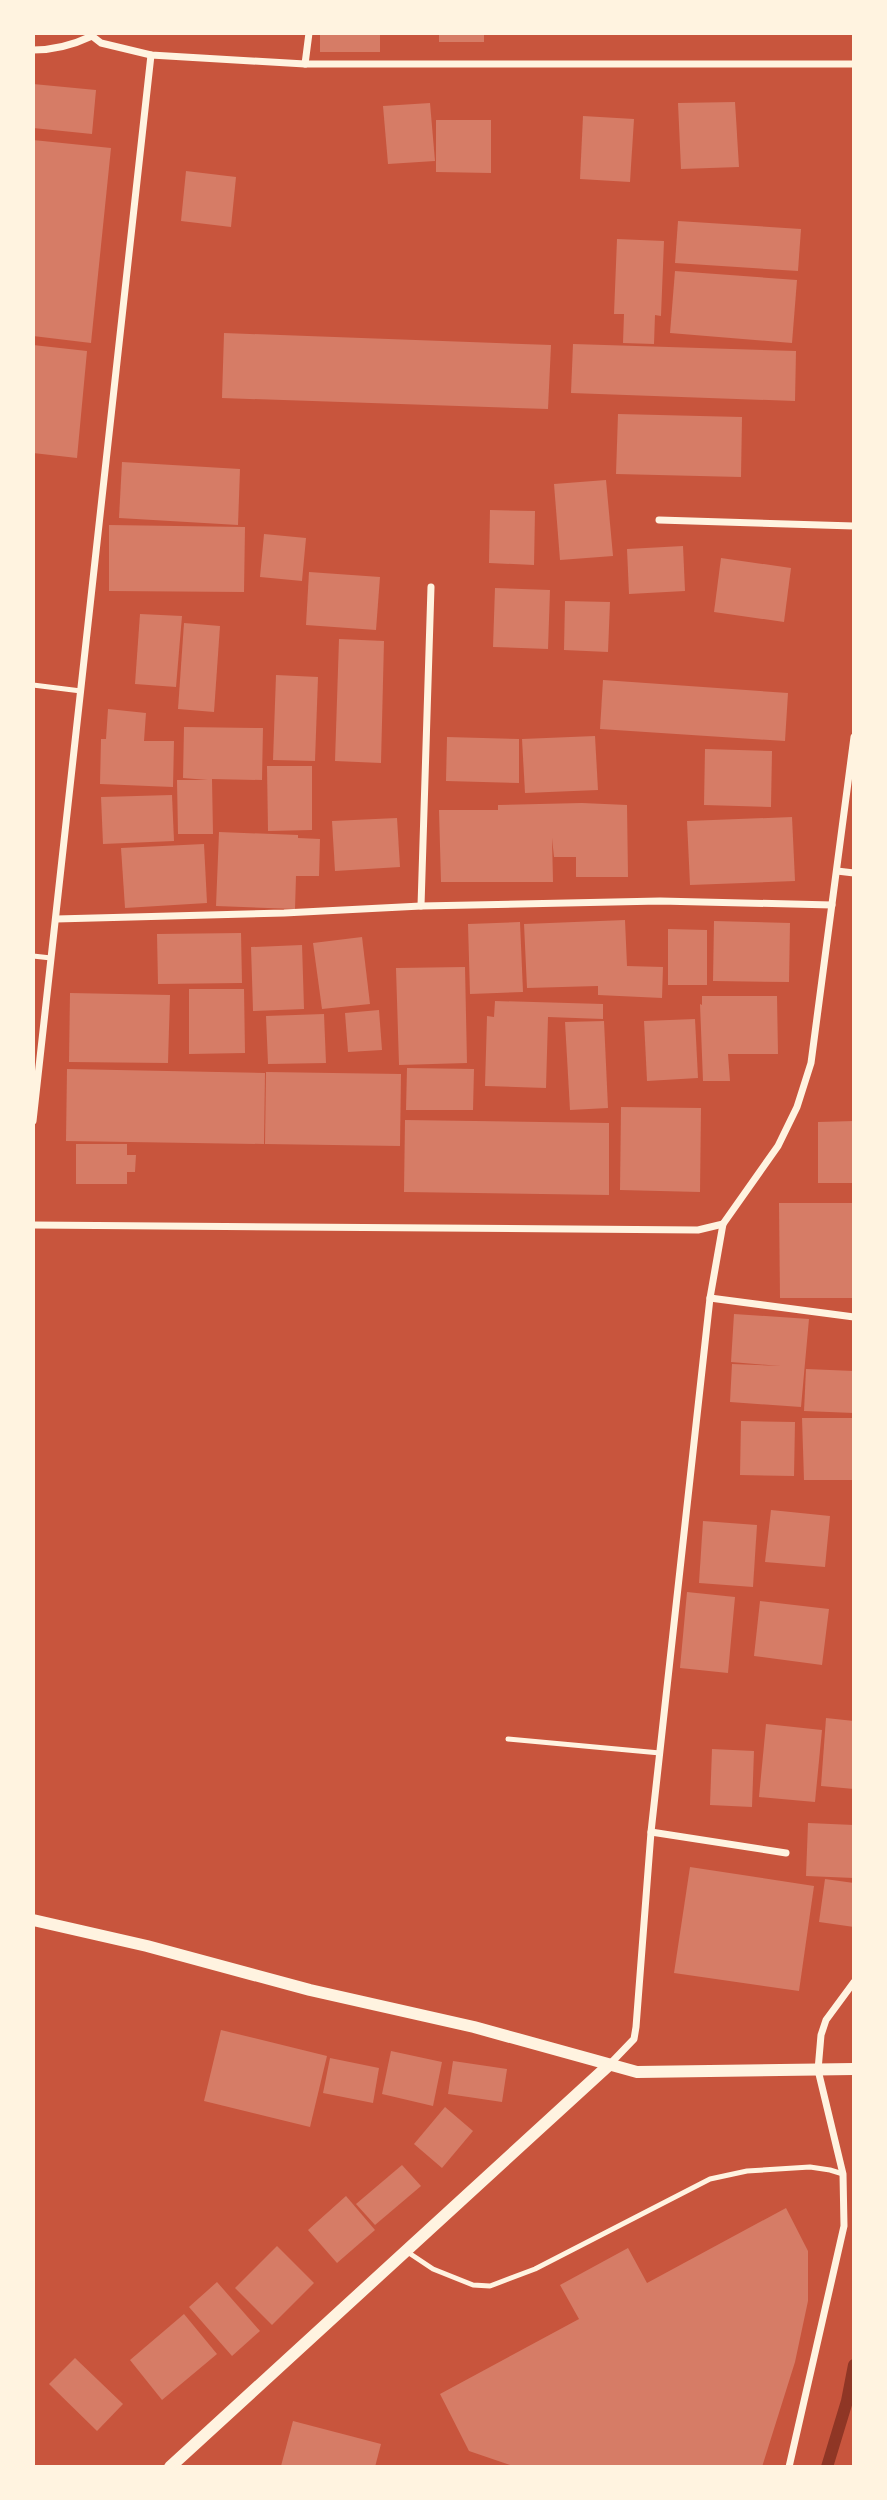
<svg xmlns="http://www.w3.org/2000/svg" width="887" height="2500" viewBox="0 0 887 2500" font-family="Jost,sans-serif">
<rect width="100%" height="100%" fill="#c8553d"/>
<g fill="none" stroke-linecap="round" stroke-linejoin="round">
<path stroke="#8f3625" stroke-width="12" d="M827,2467L847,2401L854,2365"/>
</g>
<g fill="#d67c66">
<rect x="320" y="33" width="60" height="19"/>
<rect x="439" y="33" width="45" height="9"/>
<path d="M33,84L96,90L92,134L33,128Z"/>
<path d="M735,102L739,167L681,169L678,103Z"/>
<path d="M430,103L435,161L388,164L383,106Z"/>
<path d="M583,116L634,119L630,182L580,179Z"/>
<path d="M436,120H491V173L436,172Z"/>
<path d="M33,140L111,148L91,343L33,336Z"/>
<path d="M186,171L236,177L231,227L181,221Z"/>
<path d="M678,221L801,229L798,271L675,263Z"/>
<path d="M617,239L664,241L661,316L655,315L654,344L623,343L624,314H614Z"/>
<path d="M675,271L797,280L792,343L670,333Z"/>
<path d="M224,333L551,345L548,409L222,398Z"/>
<path d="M573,344L796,351L795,401L571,393Z"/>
<path d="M33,345L87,351L77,458L33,453Z"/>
<path d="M618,414L742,417L741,477L616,474Z"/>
<path d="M122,462L240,469L238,525L119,518Z"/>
<path d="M606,480L613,556L560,560L554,484Z"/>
<path d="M490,510L535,511L534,565L489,563Z"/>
<path d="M109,525L245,527L244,592L109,591Z"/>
<path d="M264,534L306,538L302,581L260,577Z"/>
<path d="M683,546L685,591L629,594L627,549Z"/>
<path d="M721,558L791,568L784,622L714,612Z"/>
<path d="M309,572L380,577L376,630L306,625Z"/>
<path d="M495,588L550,590L548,649L493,647Z"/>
<path d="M565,601L610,602L608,652L564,650Z"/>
<path d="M140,614L182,616L176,687L135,684Z"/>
<path d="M184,623L220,626L214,712L178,709Z"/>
<path d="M339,639L384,641L381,763L335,761Z"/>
<path d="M276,675L318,677L315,761L273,760Z"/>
<path d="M603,680L788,693L785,741L600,729Z"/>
<path d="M108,709L146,713L144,741H174L173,787L100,784L101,739H106Z"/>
<path d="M184,727L263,728L262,780L212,779L213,834H178L177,780H208L183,778Z"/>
<path d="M595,736L598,790L525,793L522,739Z"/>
<path d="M447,737L519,739V783L446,781Z"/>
<path d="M705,749L772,751L771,807L704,805Z"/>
<path d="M267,766H312V830L268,831Z"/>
<path d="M172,795L174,841L103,844L101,797Z"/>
<path d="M582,803L627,805L628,877H576V857H554L552,838L553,882H441L439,810H498V805Z"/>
<path d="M792,817L795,881L690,885L687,821Z"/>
<path d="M397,818L400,867L335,871L332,821Z"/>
<path d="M219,832L298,835V838L320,839L319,876H296L295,909L216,906Z"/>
<path d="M204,844L207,903L125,908L121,848Z"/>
<path d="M625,920L627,966L663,967L662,998L598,995V986L527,988L524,924Z"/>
<path d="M714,921L790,923L789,982L713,981Z"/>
<path d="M520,922L523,992L470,994L468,924Z"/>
<path d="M668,929L707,930V985H668Z"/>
<path d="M241,933L242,983L158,984L157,934Z"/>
<path d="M362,937L370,1004L322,1009L313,943Z"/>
<path d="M302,945L304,1009L253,1011L251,947Z"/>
<path d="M465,967L467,1063L399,1065L396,968Z"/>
<path d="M189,989H244L245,1053L189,1054Z"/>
<path d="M70,993L170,995L168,1063L69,1062Z"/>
<path d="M702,996H777L778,1054H728L730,1081H703L700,1004L702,1005Z"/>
<path d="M495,1001L603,1004V1019L548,1017L546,1088L485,1086L487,1016L494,1017Z"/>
<path d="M379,1010L382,1050L348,1052L345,1013Z"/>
<path d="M324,1014L326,1063L268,1064L266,1016Z"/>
<path d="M695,1019L698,1078L647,1081L644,1021Z"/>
<path d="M604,1021L608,1108L570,1110L565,1022Z"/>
<path d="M407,1068L474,1069L473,1110H406Z"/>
<path d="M67,1069L265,1073L264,1144L66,1141Z"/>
<path d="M266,1072L401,1074L400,1146L265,1144Z"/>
<path d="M621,1107L701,1108L700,1192L620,1190Z"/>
<path d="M405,1120L609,1123V1195L404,1192Z"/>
<path d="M854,1121V1183H818V1122Z"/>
<path d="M76,1144H127V1155H136L135,1172H127V1184H76Z"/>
<path d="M779,1203H853L854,1298H780Z"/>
<path d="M734,1314L809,1319L801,1407L730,1402L732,1364L781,1366L731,1362Z"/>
<path d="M806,1369L854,1371V1413L804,1411Z"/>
<path d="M802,1418H854V1480H804Z"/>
<path d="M741,1421L795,1422L794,1476L740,1475Z"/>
<path d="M771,1510L830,1516L825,1567L765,1562Z"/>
<path d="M703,1521L757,1525L753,1587L699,1583Z"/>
<path d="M687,1592L735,1597L728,1673L680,1668Z"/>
<path d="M760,1601L829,1609L822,1665L754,1656Z"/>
<path d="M826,1718L854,1721V1789L821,1786Z"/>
<path d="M766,1724L822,1730L815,1802L759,1797Z"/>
<path d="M712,1749L754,1751L752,1807L710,1805Z"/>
<path d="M808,1823L854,1825V1878L806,1876Z"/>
<path d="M690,1867L814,1886L799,1991L674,1973Z"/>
<path d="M825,1879L854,1883V1927L819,1922Z"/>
<path d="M221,2030L327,2056L310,2127L204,2101Z"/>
<path d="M391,2051L442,2062L433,2106L382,2094Z"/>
<path d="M330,2058L379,2068L373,2103L323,2093Z"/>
<path d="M453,2061L507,2069L502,2102L448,2094Z"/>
<path d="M445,2107L473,2131L442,2168L414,2144Z"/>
<path d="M402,2165L421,2186L375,2225L356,2204Z"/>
<path d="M346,2196L375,2230L337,2263L308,2230Z"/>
<path d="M786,2208L808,2251V2301L795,2362L762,2467H516L469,2451L440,2394L579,2319L560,2285L628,2248L647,2283Z"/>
<path d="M277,2246L314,2283L272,2325L235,2288Z"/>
<path d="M217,2282L260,2331L232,2356L189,2307Z"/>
<path d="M184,2314L217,2354L162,2400L130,2360Z"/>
<path d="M75,2358L123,2404L97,2431L49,2384Z"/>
<path d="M293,2421L381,2444L375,2467L281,2466Z"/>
</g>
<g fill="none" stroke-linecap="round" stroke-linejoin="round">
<g stroke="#fff3e0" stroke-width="5">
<path d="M33,685L81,691"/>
<path d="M33,956L51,958"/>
<path d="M508,1739L660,1753"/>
<path d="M406,2251L433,2269L473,2285L490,2286L535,2269L710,2179L747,2171L810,2167L830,2170L843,2174"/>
</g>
<g stroke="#fff3e0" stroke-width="7">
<path d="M92,36L101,43L151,55L305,64H854"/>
<path d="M33,50C54,50 73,45 92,36"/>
<path d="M305,64L309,33"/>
<path d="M659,520L854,526"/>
<path d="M837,871L854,873"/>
<path d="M421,906L431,587"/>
<path d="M56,919L284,913L421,906L660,901L832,905"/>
<path d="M33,1121L151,55"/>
<path d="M33,1225L698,1230L723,1224"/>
<path d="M710,1298L854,1317"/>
<path d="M651,1832L786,1853"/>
<path d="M609,2065L634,2039L636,2027L651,1832L710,1298L723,1224L778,1146L797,1107L811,1063L854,737"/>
<path d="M789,2467L844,2226L843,2174L818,2070L821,2035L826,2020L854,1982"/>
</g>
<g stroke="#fff3e0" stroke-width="12">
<path d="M33,1920L147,1946L310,1990L474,2027L637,2072L854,2069"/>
<path d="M170,2467L609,2065"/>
</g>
</g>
<rect width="887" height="2500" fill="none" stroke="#fff3e0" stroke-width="70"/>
</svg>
